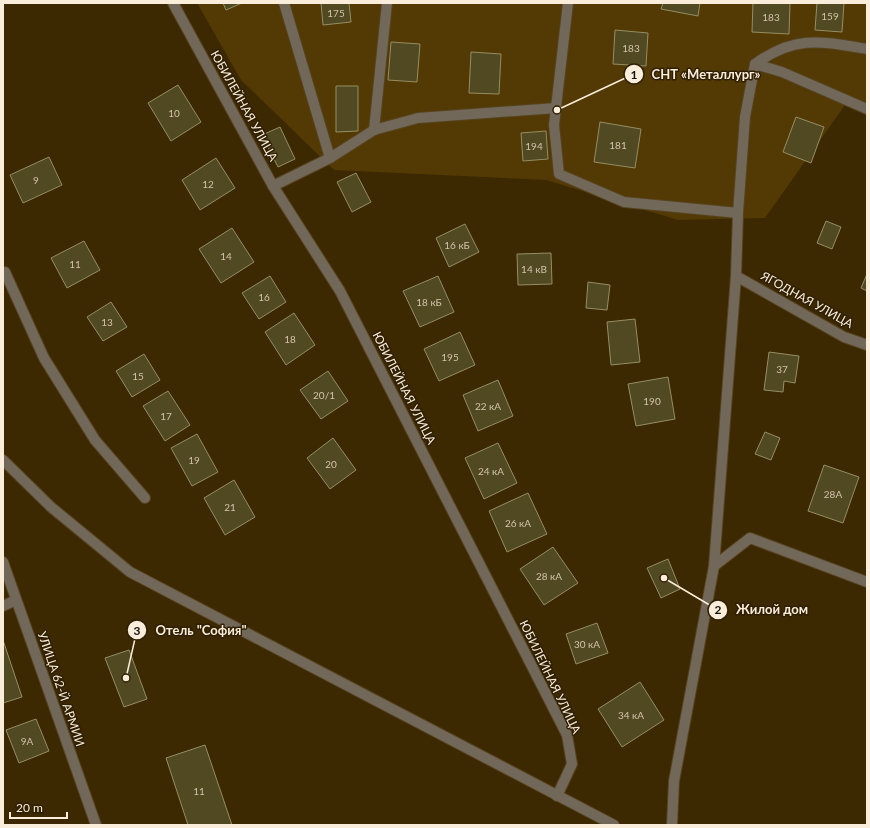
<svg xmlns="http://www.w3.org/2000/svg" width="870" height="828" viewBox="0 0 870 828" font-family="Lato,sans-serif">
<rect width="100%" height="100%" fill="#3c2801"/>
<path fill="#533a04" d="M197,3H867V115L845,105L765,218L678,220L546,180L334,170L241,80Z"/>
<g fill="#514921" stroke="#958e63">
<path d="M223,3H242L226,10Z"/>
<path d="M321,3H349L351,22L323,25Z"/>
<path d="M663,3H700L698,16L661,9Z"/>
<path d="M753,3H790L789,34L752,32Z"/>
<path d="M817,3H844L842,32L815,30Z"/>
<path d="M615,30L648,33L646,66L613,64Z"/>
<path d="M391,42L420,44L417,82L388,80Z"/>
<path d="M471,52L501,54L499,94L469,93Z"/>
<path d="M178,85L201,122L171,141L148,103Z"/>
<path d="M336,86H358V131L336,132Z"/>
<path d="M796,117L824,127L811,163L783,152Z"/>
<path d="M600,122L641,129L635,168L594,162Z"/>
<path d="M280,127L295,159L278,167L262,135Z"/>
<path d="M546,131L548,159L523,161L521,133Z"/>
<path d="M49,157L62,185L23,203L10,175Z"/>
<path d="M216,158L235,188L200,210L182,180Z"/>
<path d="M356,173L371,202L352,212L337,182Z"/>
<path d="M826,221L841,227L832,249L817,243Z"/>
<path d="M465,224L479,252L449,267L436,238Z"/>
<path d="M232,228L254,262L221,283L199,249Z"/>
<path d="M84,241L100,270L67,288L51,258Z"/>
<path d="M551,253L552,284L518,285L517,254Z"/>
<path d="M867,274V291L861,288Z"/>
<path d="M270,276L286,302L259,319L242,293Z"/>
<path d="M438,276L454,312L420,327L403,291Z"/>
<path d="M588,282L610,285L607,310L586,308Z"/>
<path d="M111,302L127,327L103,341L87,317Z"/>
<path d="M294,313L315,345L286,365L265,332Z"/>
<path d="M635,319L640,362L611,365L607,322Z"/>
<path d="M460,332L475,365L439,381L424,349Z"/>
<path d="M769,352L799,356L795,383L784,381L783,392L764,390Z"/>
<path d="M144,354L160,380L132,397L116,371Z"/>
<path d="M328,371L348,401L321,419L300,390Z"/>
<path d="M668,377L675,419L636,426L628,384Z"/>
<path d="M498,380L513,416L478,431L463,395Z"/>
<path d="M168,391L190,425L165,441L143,406Z"/>
<path d="M765,432L780,438L771,460L755,454Z"/>
<path d="M197,434L218,472L192,486L171,448Z"/>
<path d="M333,438L356,470L330,489L307,458Z"/>
<path d="M498,443L517,483L484,499L465,458Z"/>
<path d="M824,465L859,477L843,523L808,511Z"/>
<path d="M234,480L255,517L225,535L204,498Z"/>
<path d="M528,493L547,534L507,552L489,511Z"/>
<path d="M553,547L578,583L544,605L520,569Z"/>
<path d="M668,559L680,589L661,598L647,568Z"/>
<path d="M597,623L608,653L576,664L566,634Z"/>
<path d="M3,640L22,697L3,703Z"/>
<path d="M129,650L147,699L124,707L105,658Z"/>
<path d="M640,682L664,720L622,747L598,709Z"/>
<path d="M36,719L49,751L19,763L6,730Z"/>
<path d="M205,745L232,825H188L166,758Z"/>
</g>
<g fill="none" stroke-linecap="round" stroke-linejoin="round">
<defs>
<g id="minor">
<path d="M173,3L273,186L340,291L567,735L572,764L557,796"/>
<path d="M284,3L330,158"/>
<path d="M568,3L554,125L559,174L624,202L738,213"/>
<path d="M755,64L782,72L867,109"/>
<path d="M374,130L387,3"/>
<path d="M273,186L330,158L374,130L418,118L556,108"/>
<path d="M5,272L44,358L95,440L145,498"/>
<path d="M736,276L844,337L867,345"/>
<path d="M3,460L51,507L130,572L614,825"/>
<path d="M3,562L96,825"/>
<path d="M714,566L750,538L867,582"/>
<path d="M3,606L16,600"/>
<path d="M672,825L674,781L714,566L736,276L738,213L745,117L755,64C795,35 821,41 867,49"/>
</g>
</defs>
<use href="#minor" stroke="#57441f" stroke-width="12"/>
<use href="#minor" stroke="#726859" stroke-width="10"/>
</g>
<g text-anchor="middle" stroke-width="3" stroke-linejoin="round" paint-order="stroke">
<g font-size="10" fill="#d0c4ab">
<text x="336" y="17">175</text>
<text x="830" y="20">159</text>
<text x="771" y="21">183</text>
<text x="631" y="52">183</text>
<text x="174" y="117">10</text>
<text x="618" y="149">181</text>
<text x="534" y="150">194</text>
<text x="36" y="184">9</text>
<text x="208" y="188">12</text>
<text x="457" y="249">16 кБ</text>
<text x="226" y="260">14</text>
<text x="75" y="268">11</text>
<text x="534" y="273">14 кВ</text>
<text x="264" y="301">16</text>
<text x="429" y="306">18 кБ</text>
<text x="107" y="326">13</text>
<text x="290" y="343">18</text>
<text x="450" y="361">195</text>
<text x="782" y="373">37</text>
<text x="138" y="380">15</text>
<text x="324" y="399">20/1</text>
<text x="652" y="405">190</text>
<text x="488" y="410">22 кА</text>
<text x="166" y="420">17</text>
<text x="194" y="464">19</text>
<text x="331" y="468">20</text>
<text x="491" y="475">24 кА</text>
<text x="833" y="498">28А</text>
<text x="230" y="511">21</text>
<text x="518" y="527">26 кА</text>
<text x="549" y="580">28 кА</text>
<text x="587" y="648">30 кА</text>
<text x="631" y="719">34 кА</text>
<text x="27" y="745">9А</text>
<text x="199" y="795">11</text>
</g>
<g font-size="12" fill="#faedd9" stroke="#2f1f04">
<text transform="translate(244 106) rotate(61)" y="4">ЮБИЛЕЙНАЯ УЛИЦА</text>
<text transform="translate(807 300) rotate(29)" y="4">ЯГОДНАЯ УЛИЦА</text>
<text transform="translate(404 388) rotate(63)" y="4">ЮБИЛЕЙНАЯ УЛИЦА</text>
<text transform="translate(550 677) rotate(64)" y="4">ЮБИЛЕЙНАЯ УЛИЦА</text>
<text transform="translate(61 689) rotate(71)" y="4">УЛИЦА 62-Й АРМИИ</text>
</g>
</g>
<path fill="none" stroke="#faedd9" stroke-width="1.5" d="M557 110L634 74M664 578L718 610M126 678L137 630"/>
<g fill="#faedd9" stroke="#2f1f04" stroke-width="1.5">
<circle cx="557" cy="110" r="4"/>
<circle cx="664" cy="578" r="4"/>
<circle cx="126" cy="678" r="4"/>
<circle cx="634" cy="74" r="10"/>
<circle cx="718" cy="610" r="10"/>
<circle cx="137" cy="630" r="10"/>
</g>
<g font-size="12" text-anchor="middle" font-weight="bold" fill="#111">
<text x="634" y="79">1</text>
<text x="718" y="614">2</text>
<text x="137" y="635">3</text>
</g>
<g font-size="13" text-anchor="middle" font-weight="bold" fill="#faedd9" stroke="#2f1f04" stroke-width="3" stroke-linejoin="round" paint-order="stroke">
<text x="706" y="79">СНТ «Металлург»</text>
<text x="772" y="614">Жилой дом</text>
<text x="201" y="635">Отель "София"</text>
</g>
<rect width="870" height="828" fill="none" stroke="#faedd9" stroke-width="8"/>
<path d="M10 812v6h57v-6" fill="none" stroke="#faedd9" stroke-width="2"/>
<text x="16" y="812" font-size="12" fill="#faedd9" stroke="#2f1f04" stroke-width="3" paint-order="stroke">20 m</text>
</svg>
